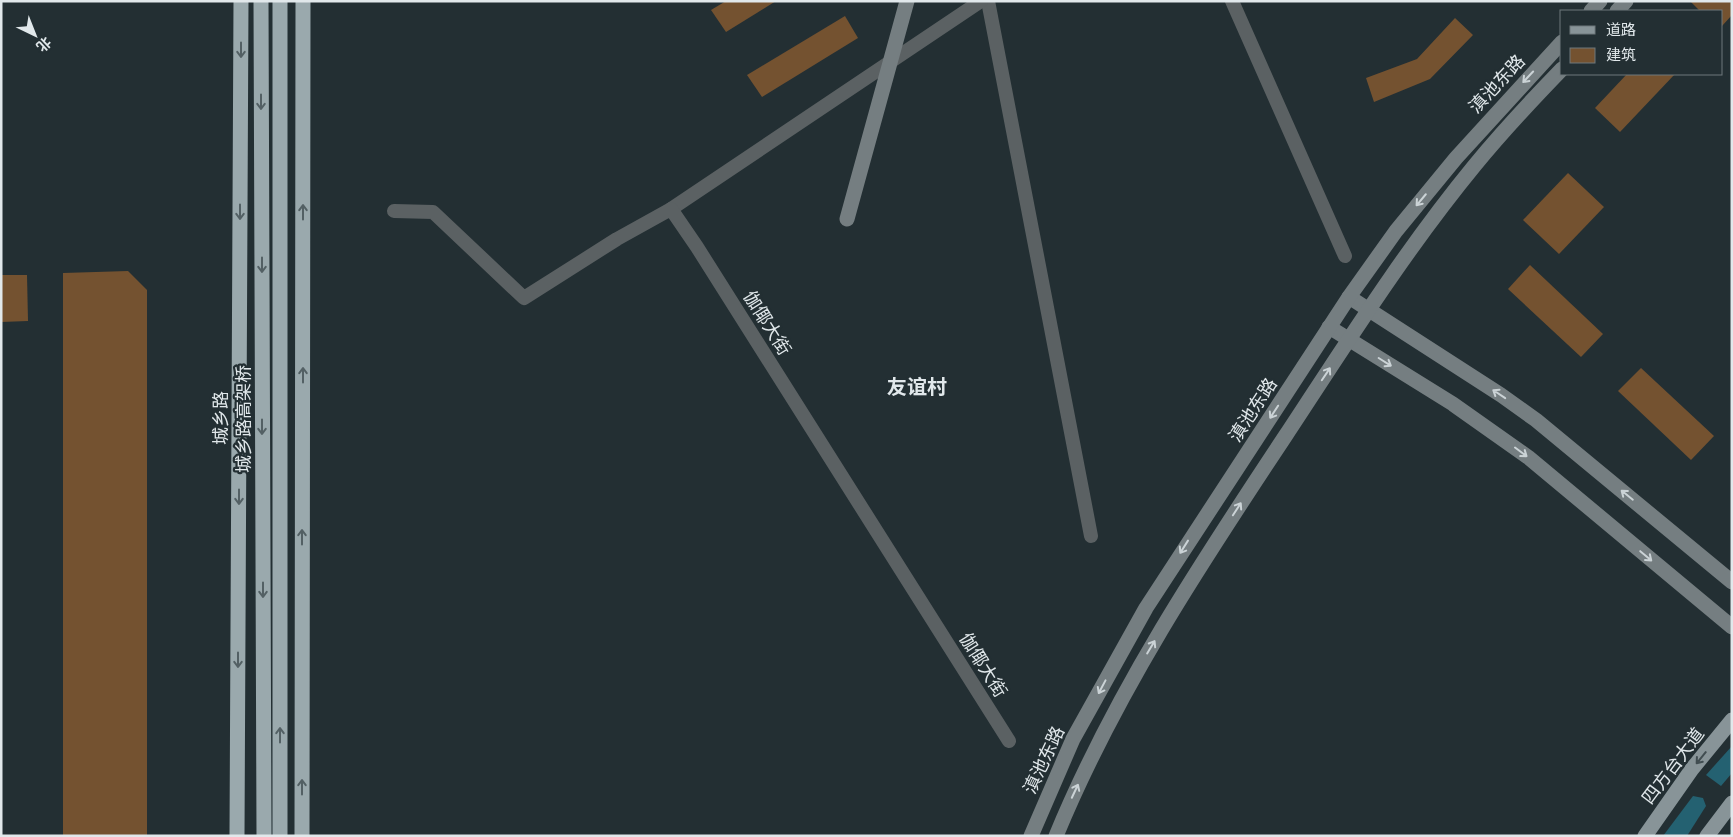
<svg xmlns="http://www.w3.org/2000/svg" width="1733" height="837" viewBox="0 0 1733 837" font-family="'Zilla Slab','Noto Sans SC',serif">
<rect width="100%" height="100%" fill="#232f33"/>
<g fill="#246171">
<path d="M1732,746V773L1721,786L1706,775Z"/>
<path d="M1693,796L1703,798L1706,806L1687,836H1663Z"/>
</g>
<g fill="#745230">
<path d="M726,1H776L726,32L711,10Z"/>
<path d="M1690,1H1732V15L1722,26V11H1700Z"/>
<path d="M845,16L858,38L762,97L747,75Z"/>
<path d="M1455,18L1473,35L1430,79L1374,102L1366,78L1417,59Z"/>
<path d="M1627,74H1675L1620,132L1595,108Z"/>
<path d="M1568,173L1604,207L1559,254L1523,220Z"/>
<path d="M1530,265L1603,334L1581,357L1508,289Z"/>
<path d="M128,271L147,290V836H63V273Z"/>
<path d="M1,275H27L28,321L1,322Z"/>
<path d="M1641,368L1714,436L1691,460L1618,391Z"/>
</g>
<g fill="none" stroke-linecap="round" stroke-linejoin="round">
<g stroke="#5b6163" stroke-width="14">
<path d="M988,1L1091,536"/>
<path d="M1232,1L1345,256"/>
<path d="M671,209L981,1"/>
<path d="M394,211L433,212L524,298L617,239L671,209L697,247L1009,741"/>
</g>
<g stroke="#757e81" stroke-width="15">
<path d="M1591,11L1600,1"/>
<path d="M1617,11L1626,1"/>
<path d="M847,219L907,1"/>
<path d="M1349,297L1501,395L1536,420L1732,582"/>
<path d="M1329,327L1453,404L1528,457L1732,627"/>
<path d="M1031,836L1073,739L1146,608L1349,297L1396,231L1456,158L1562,42"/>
<path d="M1056,836C1115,693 1201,563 1286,435C1346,344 1405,250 1475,165C1502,132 1532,100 1562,69"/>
</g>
<g stroke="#889498" stroke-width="15">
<path d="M1645,836L1692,769L1732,720"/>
<path d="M1707,836L1732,803"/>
</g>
<g stroke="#9aa9ad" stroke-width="15">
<path d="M261,1L264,836"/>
<path d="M280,1V836"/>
<path d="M237,836L241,1"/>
<path d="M302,836L303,1"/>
</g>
</g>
<defs><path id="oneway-shaft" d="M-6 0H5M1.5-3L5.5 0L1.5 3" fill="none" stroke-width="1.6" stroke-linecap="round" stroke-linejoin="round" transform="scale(1.25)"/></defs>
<g stroke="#536064">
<use href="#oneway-shaft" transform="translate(241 50) rotate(90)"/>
<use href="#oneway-shaft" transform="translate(261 102) rotate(90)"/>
<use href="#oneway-shaft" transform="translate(240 212) rotate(90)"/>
<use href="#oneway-shaft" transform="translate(303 212) rotate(-90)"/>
<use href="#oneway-shaft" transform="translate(262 265) rotate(90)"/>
<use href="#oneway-shaft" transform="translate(303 375) rotate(-90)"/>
<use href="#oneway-shaft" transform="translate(262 427) rotate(90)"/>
<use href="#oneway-shaft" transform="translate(239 497) rotate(90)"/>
<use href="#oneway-shaft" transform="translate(302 537) rotate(-90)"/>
<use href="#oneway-shaft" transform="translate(263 590) rotate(90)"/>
<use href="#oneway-shaft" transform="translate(238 660) rotate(90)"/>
<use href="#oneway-shaft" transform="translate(280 735) rotate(-90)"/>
<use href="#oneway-shaft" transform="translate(302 787) rotate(-90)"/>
</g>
<g stroke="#cbd3d6">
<use href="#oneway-shaft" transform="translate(1528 77) rotate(133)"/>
<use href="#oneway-shaft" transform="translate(1421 200) rotate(130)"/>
<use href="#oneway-shaft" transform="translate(1385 362) rotate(32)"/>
<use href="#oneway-shaft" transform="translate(1326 374) rotate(-56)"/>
<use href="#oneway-shaft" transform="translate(1499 394) rotate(-146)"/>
<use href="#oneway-shaft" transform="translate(1274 412) rotate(123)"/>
<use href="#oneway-shaft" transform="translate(1521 452) rotate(37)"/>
<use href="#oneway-shaft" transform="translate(1627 495) rotate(-141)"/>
<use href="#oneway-shaft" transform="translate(1237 509) rotate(-57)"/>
<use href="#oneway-shaft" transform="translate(1184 547) rotate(122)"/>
<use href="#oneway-shaft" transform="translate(1646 556) rotate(40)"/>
<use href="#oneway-shaft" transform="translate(1151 647) rotate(-59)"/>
<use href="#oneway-shaft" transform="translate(1102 687) rotate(118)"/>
<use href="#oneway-shaft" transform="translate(1075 791) rotate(-65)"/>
</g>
<use stroke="#414d51" href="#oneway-shaft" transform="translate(1701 758) rotate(129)"/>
<g text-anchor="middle" stroke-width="4.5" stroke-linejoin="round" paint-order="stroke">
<g font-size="18" fill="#e1e8eb" stroke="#232f33">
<text transform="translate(1497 84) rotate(-47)" y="6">滇池东路</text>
<text transform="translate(767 323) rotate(58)" y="6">伽倻大街</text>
<text transform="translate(1253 410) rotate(-57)" y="6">滇池东路</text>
<text transform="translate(221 418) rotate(-90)" y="6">城乡路</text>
<text transform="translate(244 419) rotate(-90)" y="6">城乡路高架桥</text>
<text transform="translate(983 665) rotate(58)" y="6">伽倻大街</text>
<text transform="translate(1044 760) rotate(-65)" y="6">滇池东路</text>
<text transform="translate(1673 766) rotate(-53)" y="6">四方台大道</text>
</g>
<g font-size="20" font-weight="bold" fill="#e1e8eb" stroke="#232f33">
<text x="917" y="394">友谊村</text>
</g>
</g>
<rect width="1733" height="837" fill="none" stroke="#e1e8eb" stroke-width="5"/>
<rect x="1560" y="10" width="162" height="65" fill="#232f33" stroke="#6f797d"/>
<rect x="1570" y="26" width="25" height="8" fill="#889498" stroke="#6f797d"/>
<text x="1606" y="35" font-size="15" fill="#e1e8eb">道路</text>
<rect x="1570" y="48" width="25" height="15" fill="#745230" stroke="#6f797d"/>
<text x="1606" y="60" font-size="15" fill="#e1e8eb">建筑</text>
<g transform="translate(35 35) rotate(137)" stroke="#232f33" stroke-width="4" paint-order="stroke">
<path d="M0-4L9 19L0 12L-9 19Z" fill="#e1e8eb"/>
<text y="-8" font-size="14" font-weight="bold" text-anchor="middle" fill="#e1e8eb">北</text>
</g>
</svg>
